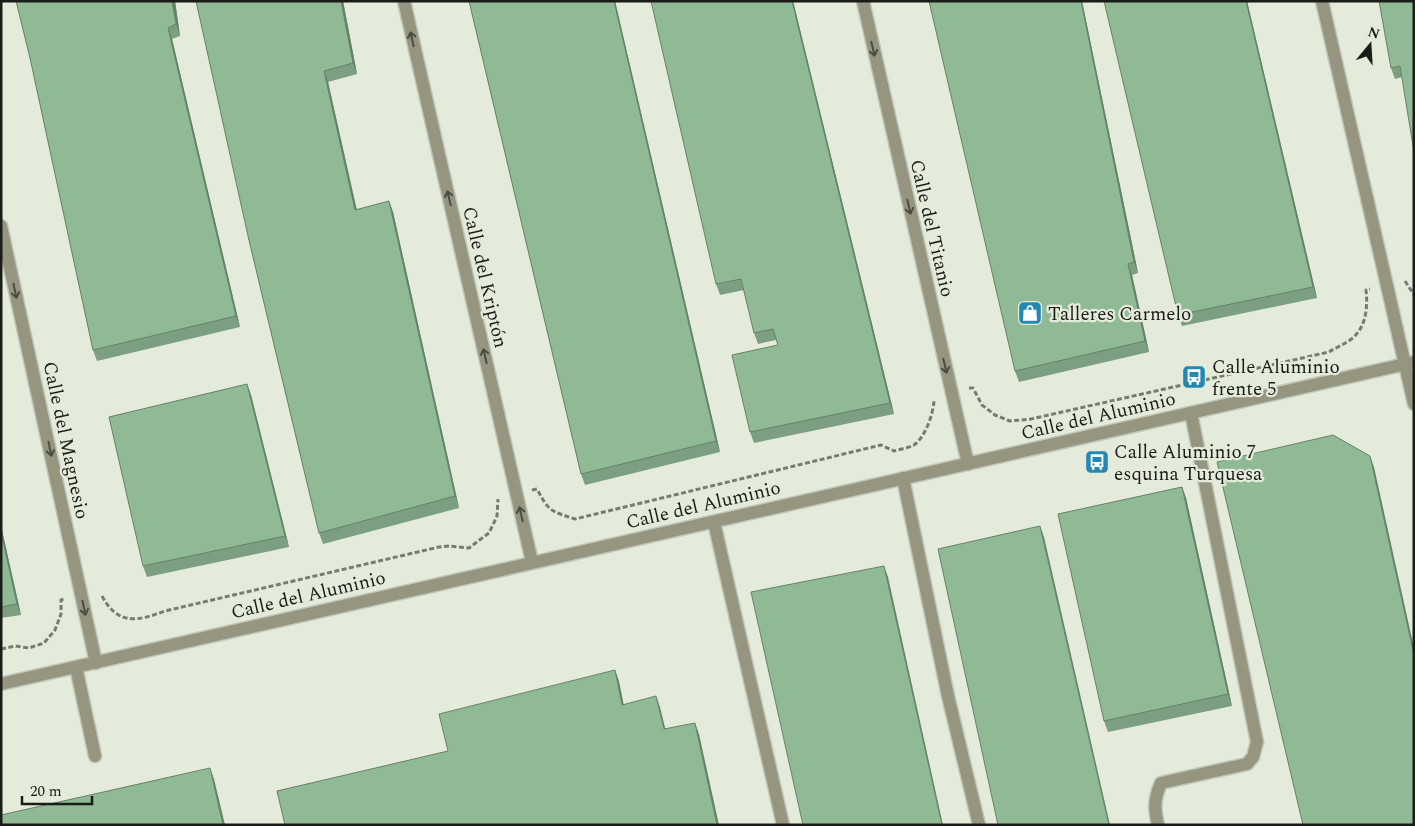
<svg xmlns="http://www.w3.org/2000/svg" width="1415" height="826" viewBox="0 0 1415 826" font-family="Spectral,serif">
<rect width="100%" height="100%" fill="#e4ebdb"/>
<g fill="none" stroke-linecap="round" stroke-linejoin="round">
<defs>
<g id="minor">
<path d="M404,1L532,562"/>
<path d="M863,1L968,464"/>
<path d="M1322,1L1414,404"/>
<path d="M1,226L96,663"/>
<path d="M903,478L948,696L979,825"/>
<path d="M714,522L783,825"/>
<path d="M76,667L95,756"/>
<path d="M1,684L1414,362"/>
<path d="M1158,825C1154,808 1154,799 1161,783L1247,764L1253,757L1257,742L1191,413"/>
</g>
</defs>
<use href="#minor" stroke="#c0c6b8" stroke-width="15"/>
<g stroke="#777c71" stroke-width="3" stroke-dasharray="5 2.5" stroke-linecap="butt">
<path d="M1405,281L1414,295"/>
<path d="M969,388H973L982,405L995,415L1010,421L1031,419L1329,352C1335,348 1343,345 1350,340C1366,329 1368,308 1366,290L1370,289"/>
<path d="M532,490L537,489C549,512 551,511 575,519L881,445L894,451C900,449 909,448 914,445C926,436 933,414 934,401"/>
<path d="M102,596C118,626 138,621 165,611L439,547L449,546L469,548L489,533L497,516L498,499"/>
<path d="M1,649L15,646L29,648L44,643L55,630L61,614V600L64,599"/>
</g>
<use href="#minor" stroke="#959580" stroke-width="12"/>
</g>
<g fill="#7c9f81">
<path d="M175,1L180,36L172,39L240,327L97,361L93,350L30,58Z"/>
<path d="M343,1L357,74L328,82L357,210L389,201L393,212L459,508L323,544L319,533L248,236Z"/>
<path d="M469,1H615L720,452L585,485L581,474Z"/>
<path d="M793,1L894,414L754,443L750,432L778,345L776,340L758,344L754,333L744,290L720,295L716,284Z"/>
<path d="M1082,1L1138,273L1132,275L1149,352L1019,382L1015,371Z"/>
<path d="M1247,1L1317,298L1182,326L1178,315Z"/>
<path d="M1414,1L1402,77L1395,79L1391,68Z"/>
<path d="M247,384L251,395L289,547L147,577L143,566Z"/>
<path d="M1182,487L1186,498L1232,706L1108,732L1104,721Z"/>
<path d="M1,526L21,615L1,618Z"/>
</g>
<g fill="#658269">
<path d="M172,1H175L180,36L176,24Z"/>
<path d="M341,1H343L357,74L353,63Z"/>
<path d="M614,1H615L720,452L716,441Z"/>
<path d="M792,1H793L894,414L890,403Z"/>
<path d="M1081,1H1082L1138,273L1134,262Z"/>
<path d="M1246,1H1247L1317,298L1313,287Z"/>
<path d="M168,28L172,39L240,327L236,316Z"/>
<path d="M324,71L328,82L359,221L355,210Z"/>
<path d="M389,201L393,212L459,508L455,496Z"/>
<path d="M1128,264L1132,275L1149,352L1145,341Z"/>
<path d="M247,384L251,395L289,547L285,536Z"/>
<path d="M1370,456L1374,467L1414,648V655Z"/>
<path d="M1182,487L1186,498L1232,706L1228,694Z"/>
<path d="M1,526L21,615L17,604L1,532Z"/>
<path d="M1040,526L1044,537L1110,825H1109Z"/>
<path d="M884,566L888,577L943,825H942Z"/>
<path d="M615,670L619,681L626,716L622,705Z"/>
<path d="M656,696L660,707L668,740L664,729Z"/>
<path d="M695,723L699,734L719,825H717Z"/>
<path d="M210,768L214,779L225,825H223Z"/>
</g>
<g fill="#90b996" stroke="#658269">
<path d="M16,1H172L176,24L168,28L236,316L93,350L30,58Z"/>
<path d="M196,1H341L353,63L324,71L355,210L389,201L455,496L319,533L248,236Z"/>
<path d="M469,1H614L716,441L581,474Z"/>
<path d="M651,1H792L890,403L750,432L732,355L778,345L773,329L754,333L741,279L716,284Z"/>
<path d="M929,1H1081L1134,262L1128,264L1145,341L1015,371Z"/>
<path d="M1104,1H1246L1313,287L1178,315Z"/>
<path d="M1379,1H1414V152L1400,66L1391,68Z"/>
<path d="M247,384L285,536L143,566L109,417Z"/>
<path d="M1333,435L1370,456L1414,655V825H1303L1217,462Z"/>
<path d="M1182,487L1228,694L1104,721L1058,514Z"/>
<path d="M1040,526L1109,825H998L938,549Z"/>
<path d="M1,532L17,604L1,607Z"/>
<path d="M884,566L942,825H803L751,592Z"/>
<path d="M615,670L622,705L656,696L664,729L695,723L717,825H285L277,791L448,751L439,714Z"/>
<path d="M210,768L223,825H1V815Z"/>
</g>
<defs><path id="oneway-shaft" d="M-6 0H5M1.5-3L5.5 0L1.5 3" fill="none" stroke-width="1.6" stroke-linecap="round" stroke-linejoin="round" transform="scale(1.25)"/></defs>
<g stroke="#4b4d41">
<use href="#oneway-shaft" transform="translate(412 39) rotate(-103)"/>
<use href="#oneway-shaft" transform="translate(873 49) rotate(77)"/>
<use href="#oneway-shaft" transform="translate(449 198) rotate(-103)"/>
<use href="#oneway-shaft" transform="translate(909 207) rotate(77)"/>
<use href="#oneway-shaft" transform="translate(15 291) rotate(78)"/>
<use href="#oneway-shaft" transform="translate(485 356) rotate(-103)"/>
<use href="#oneway-shaft" transform="translate(945 366) rotate(77)"/>
<use href="#oneway-shaft" transform="translate(50 449) rotate(78)"/>
<use href="#oneway-shaft" transform="translate(521 514) rotate(-103)"/>
<use href="#oneway-shaft" transform="translate(84 608) rotate(78)"/>
</g>
<defs>
<symbol id="shop-square" viewBox="-11 -11 22 22"><rect x="-9" y="-9" width="18" height="18" rx="4" fill="#2588b2" stroke="#e4ebdb"/><path d="M-5-2.5h2.3a2.7 3.5 0 0 1 5.4 0H5L5.5 6h-11ZM-1.5-2.5h3a1.5 2.3 0 0 0-3 0Z" fill="#fff"/></symbol>
<symbol id="bus-square" viewBox="-11 -11 22 22"><rect x="-9" y="-9" width="18" height="18" rx="4" fill="#2588b2" stroke="#e4ebdb"/><path d="M-5-6H5V4H4V6H2V4H-2V6H-4V4H-5ZM-3.5-4V0h7V-4ZM-3.5 1.2v1.5H-2V1.2ZM2 1.2v1.5H3.5V1.2Z" fill="#fff"/></symbol>
</defs>
<g fill-rule="evenodd">
<use href="#shop-square" x="1016" y="299" width="28" height="28"/>
<use href="#bus-square" x="1180" y="363" width="28" height="28"/>
<use href="#bus-square" x="1083" y="448" width="28" height="28"/>
</g>
<g text-anchor="middle" stroke-width="4.5" stroke-linejoin="round" paint-order="stroke">
<g font-size="19" fill="#1a1d17" stroke="#e4ebdb">
<text transform="translate(933 228) rotate(77)" y="7">Calle del Titanio</text>
<text transform="translate(486 277) rotate(77)" y="7">Calle del Kriptón</text>
<text transform="translate(1098 415) rotate(-13)" y="7">Calle del Aluminio</text>
<text transform="translate(67 440) rotate(78)" y="7">Calle del Magnesio</text>
<text transform="translate(703 504) rotate(-13)" y="7">Calle del Aluminio</text>
<text transform="translate(308 594) rotate(-13)" y="7">Calle del Aluminio</text>
</g>
<g font-size="19" fill="#1a1d17" stroke="#e4ebdb" text-anchor="start">
<text x="1048" y="320">Talleres Carmelo</text>
<text x="1212" y="373">Calle Aluminio<tspan x="1212" dy="22">frente 5</tspan></text>
<text x="1114" y="458">Calle Aluminio 7<tspan x="1114" dy="22">esquina Turquesa</tspan></text>
</g>
</g>
<rect width="1415" height="826" fill="none" stroke="#1a1d17" stroke-width="5"/>
<g transform="translate(1370 45) rotate(18)" stroke="#e4ebdb" stroke-width="4" paint-order="stroke">
<path d="M0-4L9 19L0 12L-9 19Z" fill="#1a1d17"/>
<text y="-8" font-size="14" font-weight="bold" text-anchor="middle" fill="#1a1d17">N</text>
</g>
<path d="M22 796v8h70v-8" fill="none" stroke="#1a1d17" stroke-width="2.5"/>
<text x="30" y="796" font-size="15" fill="#1a1d17" stroke="#e4ebdb" stroke-width="4" paint-order="stroke">20 m</text>
</svg>
